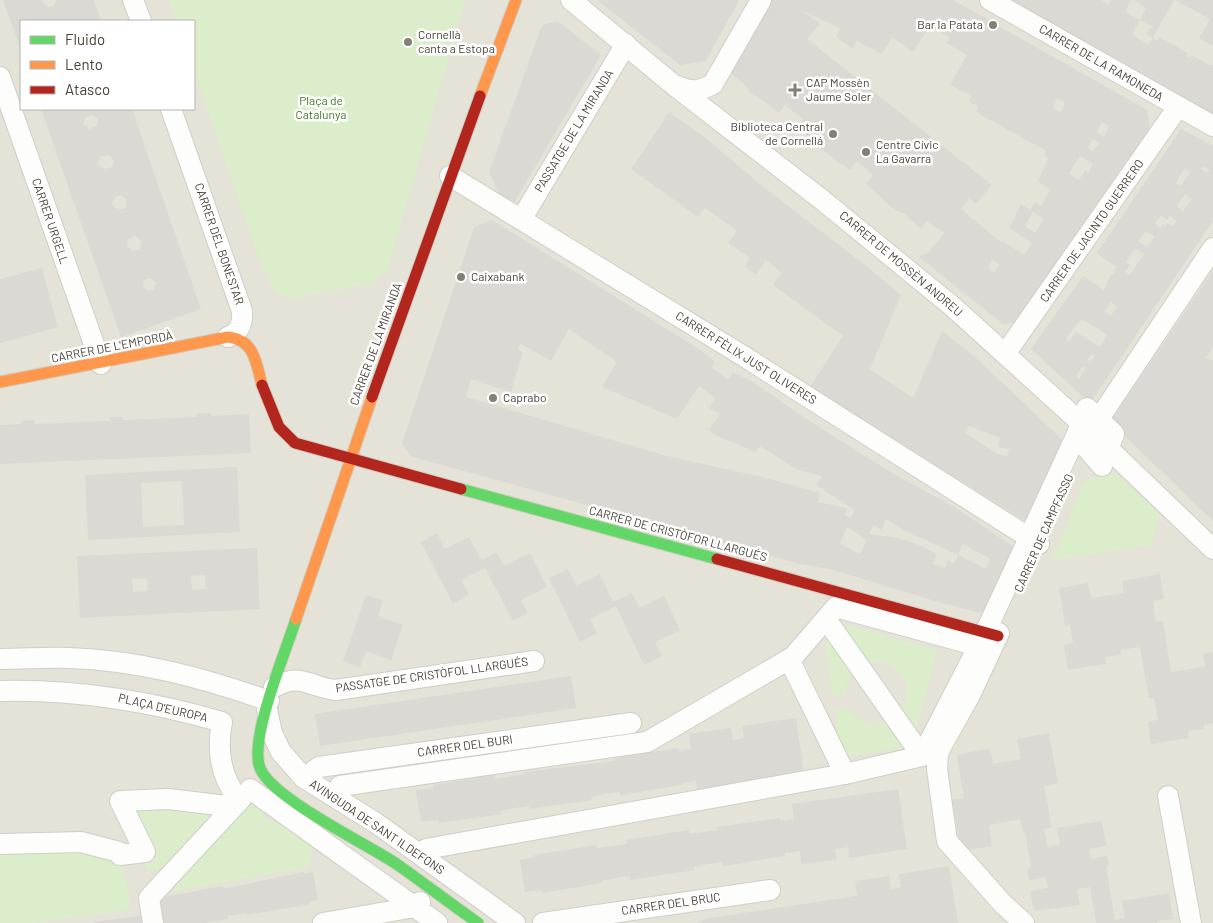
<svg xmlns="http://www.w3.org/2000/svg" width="1213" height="923" viewBox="0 0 1213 923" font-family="Barlow,sans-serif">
<rect width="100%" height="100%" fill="#f1f0eb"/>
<path fill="#e5e3d8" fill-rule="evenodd" d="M0,0H1213V923H0ZM21,21H194V109H21Z"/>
<g fill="#dbedca">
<path d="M169,0H465L387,271L373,283L296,298C269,294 272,285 261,264L194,71V21H176Z"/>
<path d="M1113,471L1160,513L1151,545L1053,560L1083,483Z"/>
<path d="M833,621L937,650L916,731L900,712C918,687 896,655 866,663Z"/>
<path d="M823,629L854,671L846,685L845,695L833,696Z"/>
<path d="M847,708C859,721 874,729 890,721L910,747L840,757L835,710Z"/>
<path d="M120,801L227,806L169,868L146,871L144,852Z"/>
<path d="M248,801L267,818L312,845L310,864L305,868L174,891L172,881Z"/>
<path d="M0,849L119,852L129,896V910L36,923H0Z"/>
</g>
<g fill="#dbd9d3" fill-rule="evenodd">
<path d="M3,0H41L48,7L55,5L56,0H94L101,21H21V51Z"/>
<path d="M597,0H739L706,61L680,65Z"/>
<path d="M769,0H953L1147,110L1150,128L1020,322L1003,324L919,257L929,252L944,233L926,220L922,229L903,213L895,210L866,184L873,175L857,161L850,170L827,154L797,127L803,119L785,105L779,113L761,99L750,93L743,83L728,72ZM803,11L840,28L836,37L853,49L857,41L882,54L892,37L913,52L930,26L950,38L946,43L967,55L950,85L972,96L969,102L979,106L976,112L1046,151L1044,155L1048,158L1038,181L1050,190L1041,206L1035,202L1030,210L1021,204L1009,228L1032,243L1024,255L1003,241L1002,243L961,209L969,198L976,204L992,185L807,39L820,24ZM1057,98L1065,103L1061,113L1053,108ZM1102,122L1109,126L1104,137L1097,132ZM1093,139L1099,143L1093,151L1088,148ZM1080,156L1093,164L1088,173L1085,170L1079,180L1069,174ZM1033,212L1044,219L1035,233L1025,226ZM992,260L999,264L994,273L988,268Z"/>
<path d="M1006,0H1100L1109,5L1111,0H1131L1125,12L1140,20L1132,35L1149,45L1153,38L1158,41L1159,37L1188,53L1186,56L1190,58L1191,55L1210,65H1213V117Z"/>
<path d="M1134,0H1174L1153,38L1146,34L1152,26L1140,20L1146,8Z"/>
<path d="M1175,0H1213V46L1199,38L1210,19Z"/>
<path d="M558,21L601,55L514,203L500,196L489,172L542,25Z"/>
<path d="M41,109H132L201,309L121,337ZM92,115L98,119L97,126L89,129L83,124L85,117ZM108,155L114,160L112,167L105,169L98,165L100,157ZM121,195L127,200L126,208L118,210L112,205L114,198ZM136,236L142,241L140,249L133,251L127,247L128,239ZM150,278L156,282L154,289L148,291L143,287L144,280Z"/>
<path d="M669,112L703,136L766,189L864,264L901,295L870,369L913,398L942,331L975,357L1070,447L1032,525L810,387L843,336L773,285L782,273L766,260L756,275L745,266L750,258L728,243L737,231L705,208L698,217L631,169ZM969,426L1000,438L998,447L1010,449L1007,457L994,452L966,433Z"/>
<path d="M1181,129L1213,146V221L1090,403L1031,349L1083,276L1104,290L1110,276L1114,273L1117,267L1097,253ZM1203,166L1210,170L1207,173L1201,169ZM1185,168L1190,172L1181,186L1176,183ZM1185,194L1192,199L1183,211L1177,206ZM1161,215L1167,220L1170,216L1177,221L1173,226L1167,223L1166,227L1163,225L1161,228L1155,224ZM1146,231L1155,237L1148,247L1138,241ZM1135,248L1144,254L1130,275L1124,272L1130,265L1126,262ZM1111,302L1117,306L1111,316L1105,312ZM1082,319L1107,335L1100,347L1076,332L1069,342L1065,339ZM1091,355L1095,356L1091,362L1087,360ZM1083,366L1086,368L1079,379L1076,376Z"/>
<path d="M492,220L699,349L715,362L711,368L728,379L733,372L753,382L805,418L897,476L956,508L1017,549L989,615L938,602L830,569L800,564L410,456L402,443L474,227ZM569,329L617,362L602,387L677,419L699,386L715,398L709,408L720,414L709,430L715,435L756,452L760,446L796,469L822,476L816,485L855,510L851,517L845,516L847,508L818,502L820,493L766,478L667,456L466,397L471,379L511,392L523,352L517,349L521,344L551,361ZM886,519L902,529L958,555L954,564L948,561L945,568L933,564L937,554L917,544L898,538L869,534L874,525L882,530ZM847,527L867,540L860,554L840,544ZM963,544L990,559L986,569L958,555Z"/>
<path d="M42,268L58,327L0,343V279Z"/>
<path d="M1213,271V346L1206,358L1213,361V521L1110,422Z"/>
<path d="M211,413V416L249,414L251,453L0,464V425L22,424V421L34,420V424L110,421V417H123V420L197,417V414Z"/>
<path d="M237,467L240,532L88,540L85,475ZM182,481L184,525L143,527L141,483Z"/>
<path d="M437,533L445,549L469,537L482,560L497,552L504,566L530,553L547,587L521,600L528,613L513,621L485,568L461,580L469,595L453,604L421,542Z"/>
<path d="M257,548L260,609L80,618L77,556ZM205,575L206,589L192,590L191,576ZM147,578L148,591L133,592L132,579Z"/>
<path d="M568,569L576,586L600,574L613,602L632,593L639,608L664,596L680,630L655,642L662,656L644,665L616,606L590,619L597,633L580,642L549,578Z"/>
<path d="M1160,574L1164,599L1153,601L1156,622L1163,621L1171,672L1205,667L1203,654L1213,652V723L1204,725V729L1188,731L1189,738L1151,744L1148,722L1158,720L1154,698H1149L1140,647L1120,650L1121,655L1105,657L1106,664L1068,670L1064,645L1073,643L1070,625L1065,626L1059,588L1088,583L1091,598L1124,593L1122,581Z"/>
<path d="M366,595L383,601L378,616L403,625L391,660L366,651L360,667L343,661Z"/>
<path d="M571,676L576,708L320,746L315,714Z"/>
<path d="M796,718L805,780L698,796L696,781L682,783V785L620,795V792L605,794L591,797L592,800L529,809V806L515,808L500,811L501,814L439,823L438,820L421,822L416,790L433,788V785L495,775V779L525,774L524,772L615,761L614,758L678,748L679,751L691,749L689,734L731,728L733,740L744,738L742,726Z"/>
<path d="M1049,733L1058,783L1044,786L1052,828L1044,829L1048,847L1060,845L1057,828L1102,821L1106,846L1089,849L1091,859L1107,856L1109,866L1106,867L1115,920L1125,918L1122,901L1169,893L1173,919L1157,921V923H1096L1090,887L1077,889L1080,905L1034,911L1030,891L1048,888L1046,877L1029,880L1027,869L1031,868L1025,833H1023L1020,819L989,825L992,846L961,851L952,800L964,798L957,755L990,748L993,764L1021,759L1017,739Z"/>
<path d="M898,789L907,849L849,858L848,847L835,849L837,860L801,864L800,851L785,853V856L723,866L722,862L708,864L694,867V870L630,880V876L616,878L601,881L602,883L542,893L541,890L525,892L520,860L535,857L534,855L597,845V848L627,844L626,840L689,830V834L718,830L717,827L780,818V821L794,819L792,804Z"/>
<path d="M949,866L958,923H697L704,919L857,896L855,881L889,876L891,889L901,887L899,874Z"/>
<path d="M304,872V874L313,872L318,900L309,902L310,904L247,915V913L228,916V919L204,923H157L154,901L163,899V897L223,886V889Z"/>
<path d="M146,915L147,923H94V922Z"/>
</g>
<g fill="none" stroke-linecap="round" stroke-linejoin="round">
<defs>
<g id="street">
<path d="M133,0L141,21"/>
<path d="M571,0L675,86L821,199L952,306L1091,432L1213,549"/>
<path d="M990,0L1213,126"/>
<path d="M0,77L101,364"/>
<path d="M677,86C692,92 699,92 713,84L761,0"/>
<path d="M171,109L242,311C243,324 240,332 228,337"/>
<path d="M450,176L745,357L1039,544"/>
<path d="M522,218L626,44"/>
<path d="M1005,354L1178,107"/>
<path d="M1092,429L1213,248"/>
<path d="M826,619L922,756L977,649"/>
<path d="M999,633L970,695L942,745L938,754L937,769L947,841L1003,904L1024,923"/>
<path d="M0,659C23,659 46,657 69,658C138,660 204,678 269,701"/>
<path d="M789,659L845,774L922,756"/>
<path d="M274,687C302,672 308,687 336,690L534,661"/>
<path d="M0,691C76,689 149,701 222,722C217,748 220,774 236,796L227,806L168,799L120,801L145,852L120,855L119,852L81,842L0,844"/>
<path d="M267,710L272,733L281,752L304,778L376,823L515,923"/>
<path d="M304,778L319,767L631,723"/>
<path d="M340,786L647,742L793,657L836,607L979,646L1076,436L1102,466L1114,434L1087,408L1076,436"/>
<path d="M250,789L437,923"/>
<path d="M1168,796L1191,923"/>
<path d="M426,849L845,774"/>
<path d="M153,923L149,898L241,799"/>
<path d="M323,923L409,908L420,902"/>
<path d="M543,923L770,890"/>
</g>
<g id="fast">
<path d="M461,489L717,559"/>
<path d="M296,619C286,651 251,734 259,765C267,797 368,844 398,865C425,884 451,904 478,923"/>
</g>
<g id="slow">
<path d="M480,96L516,0"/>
<path d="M0,382L228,337C255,340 256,363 262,385"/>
<path d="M296,619L372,397"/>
</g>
<g id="jam">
<path d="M262,385L279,427L295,443L461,489"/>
<path d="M372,397L480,96"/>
<path d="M717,559L998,636"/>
</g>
</defs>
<use href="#street" stroke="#cfcec8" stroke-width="22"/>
<use href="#fast" stroke="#d1cec2" stroke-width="13"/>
<use href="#slow" stroke="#d1cec2" stroke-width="13"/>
<use href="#jam" stroke="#d1cec2" stroke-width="13"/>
<use href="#street" stroke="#fdfdfc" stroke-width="20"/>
<use href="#fast" stroke="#63d668" stroke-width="11"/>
<use href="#slow" stroke="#ff974d" stroke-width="11"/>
<use href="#jam" stroke="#b3261e" stroke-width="11"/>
</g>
<g fill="#838075" stroke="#fff" stroke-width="2">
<circle cx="993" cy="25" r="5"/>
<circle cx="408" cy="42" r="5"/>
<path d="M792.5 82.5h5v5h5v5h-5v5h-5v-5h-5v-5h5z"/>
<circle cx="833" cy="134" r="5"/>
<circle cx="866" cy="152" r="5"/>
<circle cx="461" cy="277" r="5"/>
<circle cx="493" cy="398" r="5"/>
</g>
<g text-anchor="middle" stroke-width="5" stroke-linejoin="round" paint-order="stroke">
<g font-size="12" fill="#484336" stroke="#fff" text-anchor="start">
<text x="983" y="29" text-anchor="end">Bar la Patata</text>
<text x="418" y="39">Cornellà<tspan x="418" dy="14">canta a Estopa</tspan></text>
<text x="806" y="87">CAP Mossèn<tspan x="806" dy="14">Jaume Soler</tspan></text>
<text x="823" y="131" text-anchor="end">Biblioteca Central<tspan x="823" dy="14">de Cornellá</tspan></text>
<text x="876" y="149">Centre Cívic<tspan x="876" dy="14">La Gavarra</tspan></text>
<text x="471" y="281">Caixabank</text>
<text x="503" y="402">Caprabo</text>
</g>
<g font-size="12" fill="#484336" stroke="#fff">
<text transform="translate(1101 63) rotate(30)" y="4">CARRER DE LA RAMONEDA</text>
<text transform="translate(574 131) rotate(-59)" y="4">PASSATGE DE LA MIRANDA</text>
<text transform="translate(50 221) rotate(71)" y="4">CARRER URGELL</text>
<text transform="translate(1092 231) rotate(-55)" y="4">CARRER DE JACINTO GUERRERO</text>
<text transform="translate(219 244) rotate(71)" y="4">CARRER DEL BONESTAR</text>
<text transform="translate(901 264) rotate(40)" y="4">CARRER DE MOSSÈN ANDREU</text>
<text transform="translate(376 344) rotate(-70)" y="4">CARRER DE LA MIRANDA</text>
<text transform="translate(112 347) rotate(-11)" y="4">CARRER DE L'EMPORDÀ</text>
<text transform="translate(746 358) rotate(32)" y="4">CARRER FÈLIX JUST OLIVERES</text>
<text transform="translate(1044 533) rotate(-66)" y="4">CARRER DE CAMPFASSO</text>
<text transform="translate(678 534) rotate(15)" y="4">CARRER DE CRISTÒFOR LLARGUÉS</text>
<text transform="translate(432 675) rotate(-8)" y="4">PASSATGE DE CRISTÒFOL LLARGUÉS</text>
<text transform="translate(163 708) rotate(13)" y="4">PLAÇA D'EUROPA</text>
<text transform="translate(465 746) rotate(-8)" y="4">CARRER DEL BURI</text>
<text transform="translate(377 827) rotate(34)" y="4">AVINGUDA DE SANT ILDEFONS</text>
<text transform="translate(671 904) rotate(-8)" y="4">CARRER DEL BRUC</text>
</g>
<g font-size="12" fill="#3d7c27" stroke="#fff">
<text x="321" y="105">Plaça de<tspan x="321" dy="14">Catalunya</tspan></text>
</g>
</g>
<rect x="20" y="20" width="175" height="90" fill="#ffffff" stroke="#b6b4af"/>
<rect x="30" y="36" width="25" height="8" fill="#63d668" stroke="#b6b4af"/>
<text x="65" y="45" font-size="15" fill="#484336">Fluido</text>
<rect x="30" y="61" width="25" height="8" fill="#ff974d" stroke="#b6b4af"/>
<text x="65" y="70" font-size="15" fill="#484336">Lento</text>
<rect x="30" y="86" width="25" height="8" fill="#b3261e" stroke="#b6b4af"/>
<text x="65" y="95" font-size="15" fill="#484336">Atasco</text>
</svg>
